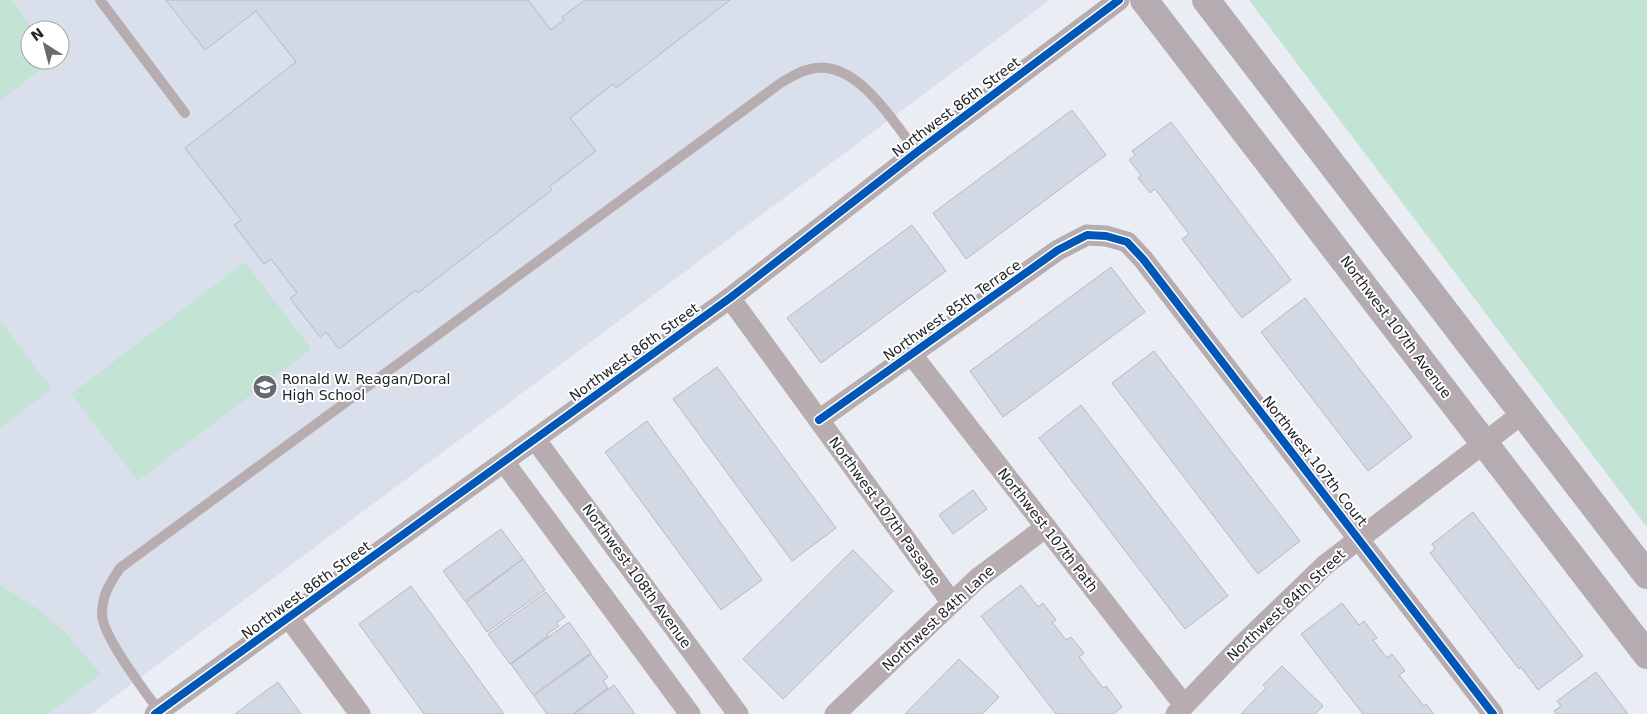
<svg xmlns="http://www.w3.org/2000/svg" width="1647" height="714" viewBox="0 0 1647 714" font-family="'DejaVu Sans',sans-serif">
<rect width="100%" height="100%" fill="#eaeef4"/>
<path fill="#d9e0ec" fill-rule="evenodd" d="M0,0H1050L91,714H0ZM30,30H60V60H30Z"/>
<g fill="#c3e3d4">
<path d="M0,0H11L34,30H30V60H52L0,101Z"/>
<path d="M1249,0H1647V527Z"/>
<path d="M245,262L311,349L138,481L71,394Z"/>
<path d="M0,320L52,389L0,428Z"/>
<path d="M0,585L35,607L64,631L101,674L48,714H0Z"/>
</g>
<g fill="#d2d9e4" stroke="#b6b9be">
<path d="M166,0H528L551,30L564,20L562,17L585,0H730L616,88L613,84L570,118L596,151L549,187L552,190L418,293L416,290L339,349L326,332L320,337L290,298L297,293L271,259L264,264L234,225L241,220L185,148L296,62L256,11L205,50Z"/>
<path d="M1072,110L1106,155L966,259L933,213Z"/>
<path d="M1171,122L1291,280L1242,318L1182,239L1189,234L1155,189L1150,193L1138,178L1141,175L1129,160L1135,155L1132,151Z"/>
<path d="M912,225L946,271L821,363L787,318Z"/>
<path d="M1111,267L1145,312L1003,417L970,371Z"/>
<path d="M1305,298L1412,437L1368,471L1261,332Z"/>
<path d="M1154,351L1300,541L1258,574L1112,383Z"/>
<path d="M717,367L836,528L792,561L673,399Z"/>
<path d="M1081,405L1228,596L1185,629L1039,438Z"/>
<path d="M647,421L762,580L721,610L605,452Z"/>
<path d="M973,490L987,509L953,534L939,515Z"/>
<path d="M1473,512L1583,656L1538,690L1521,667L1519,669L1430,553L1435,549L1432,544Z"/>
<path d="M501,529L523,559L465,601L443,571Z"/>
<path d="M853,550L893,591L783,699L743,659Z"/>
<path d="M523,559L545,590L487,632L466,602Z"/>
<path d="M1021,585L1038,607L1043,603L1056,620L1052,622L1066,640L1071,637L1084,653L1079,657L1103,688L1106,686L1122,707L1113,714H1056L981,616Z"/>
<path d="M411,586L504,714H424L359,624Z"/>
<path d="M546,592L565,617L556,623L559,626L547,634L548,636L510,664L488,634Z"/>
<path d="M1342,603L1359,625L1364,621L1377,638L1373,640L1387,658L1392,654L1405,671L1399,675L1424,706L1426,704L1434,714H1363L1301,634Z"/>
<path d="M569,622L591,653L533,695L511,664Z"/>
<path d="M591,654L608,677L603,681L608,688L573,714H547L534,696Z"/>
<path d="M959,659L999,697L982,714H905Z"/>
<path d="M1282,666L1323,706L1315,714H1241L1266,688L1263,685Z"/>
<path d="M1596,672L1628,714H1556L1554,711L1561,706L1557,701Z"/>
<path d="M278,682L301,714H235Z"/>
<path d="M614,685L635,714H574Z"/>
</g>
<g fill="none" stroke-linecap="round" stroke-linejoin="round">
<g stroke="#b7adb0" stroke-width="10">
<path d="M100,0L185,113"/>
<path d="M159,711C145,691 102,636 102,614C102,595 110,583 120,568L782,82C790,78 798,72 807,70C854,54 892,121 917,152"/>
</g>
<g stroke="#b7adb0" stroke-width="21">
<path d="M730,298L952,603"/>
<path d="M912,355L1184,705"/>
<path d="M819,420L1058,250L1087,235L1106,236L1127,242L1143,259L1493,714"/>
<path d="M535,439L738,714"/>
<path d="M504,462L690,714"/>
<path d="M289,618L360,714"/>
<path d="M155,714L730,298L917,152L1119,0"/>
<path d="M835,714L977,579L1046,527"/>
<path d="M1176,714L1242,645L1325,565L1523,413"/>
</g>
<g stroke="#b4acb0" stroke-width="28">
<path d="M1144,0L1647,655"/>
<path d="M1206,0L1647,575"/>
</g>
<defs>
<g id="cycleway">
<path d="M819,420L1058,250L1087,235L1106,236L1127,242L1143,259L1493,714"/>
<path d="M155,714L730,298L917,152L1119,0"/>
</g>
</defs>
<use href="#cycleway" stroke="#fff" stroke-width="11"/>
<use href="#cycleway" stroke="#0057b8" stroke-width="8"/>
</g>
<defs>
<symbol id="school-disc" viewBox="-11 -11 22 22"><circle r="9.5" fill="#676b6f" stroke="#fff"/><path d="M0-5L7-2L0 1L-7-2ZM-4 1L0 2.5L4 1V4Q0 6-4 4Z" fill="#fff"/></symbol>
</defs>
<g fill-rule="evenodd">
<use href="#school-disc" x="251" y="373" width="28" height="28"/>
</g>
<g text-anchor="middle" stroke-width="4" stroke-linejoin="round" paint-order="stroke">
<g font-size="14" fill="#212427" stroke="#fff">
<text transform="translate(956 107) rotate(-37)" y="5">Northwest 86th Street</text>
<text transform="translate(952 310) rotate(-35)" y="5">Northwest 85th Terrace</text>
<text transform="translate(1396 327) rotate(53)" y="5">Northwest 107th Avenue</text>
<text transform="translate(634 352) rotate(-36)" y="5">Northwest 86th Street</text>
<text transform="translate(1315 461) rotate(52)" y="5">Northwest 107th Court</text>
<text transform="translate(885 511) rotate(54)" y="5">Northwest 107th Passage</text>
<text transform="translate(1048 530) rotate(52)" y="5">Northwest 107th Path</text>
<text transform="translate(637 576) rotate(54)" y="5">Northwest 108th Avenue</text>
<text transform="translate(306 590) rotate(-36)" y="5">Northwest 86th Street</text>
<text transform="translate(1286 605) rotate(-43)" y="5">Northwest 84th Street</text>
<text transform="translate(938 618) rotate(-43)" y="5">Northwest 84th Lane</text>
</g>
<g font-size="14" fill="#212427" stroke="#fff" text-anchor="start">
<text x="282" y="384">Ronald W. Reagan/Doral<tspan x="282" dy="16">High School</tspan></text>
</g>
</g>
<g transform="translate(45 45) rotate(324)"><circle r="24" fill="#ffffff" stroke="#a6a7a9"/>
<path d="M0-4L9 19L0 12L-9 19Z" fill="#676b6f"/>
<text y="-8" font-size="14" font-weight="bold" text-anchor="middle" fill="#212427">N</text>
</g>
</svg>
